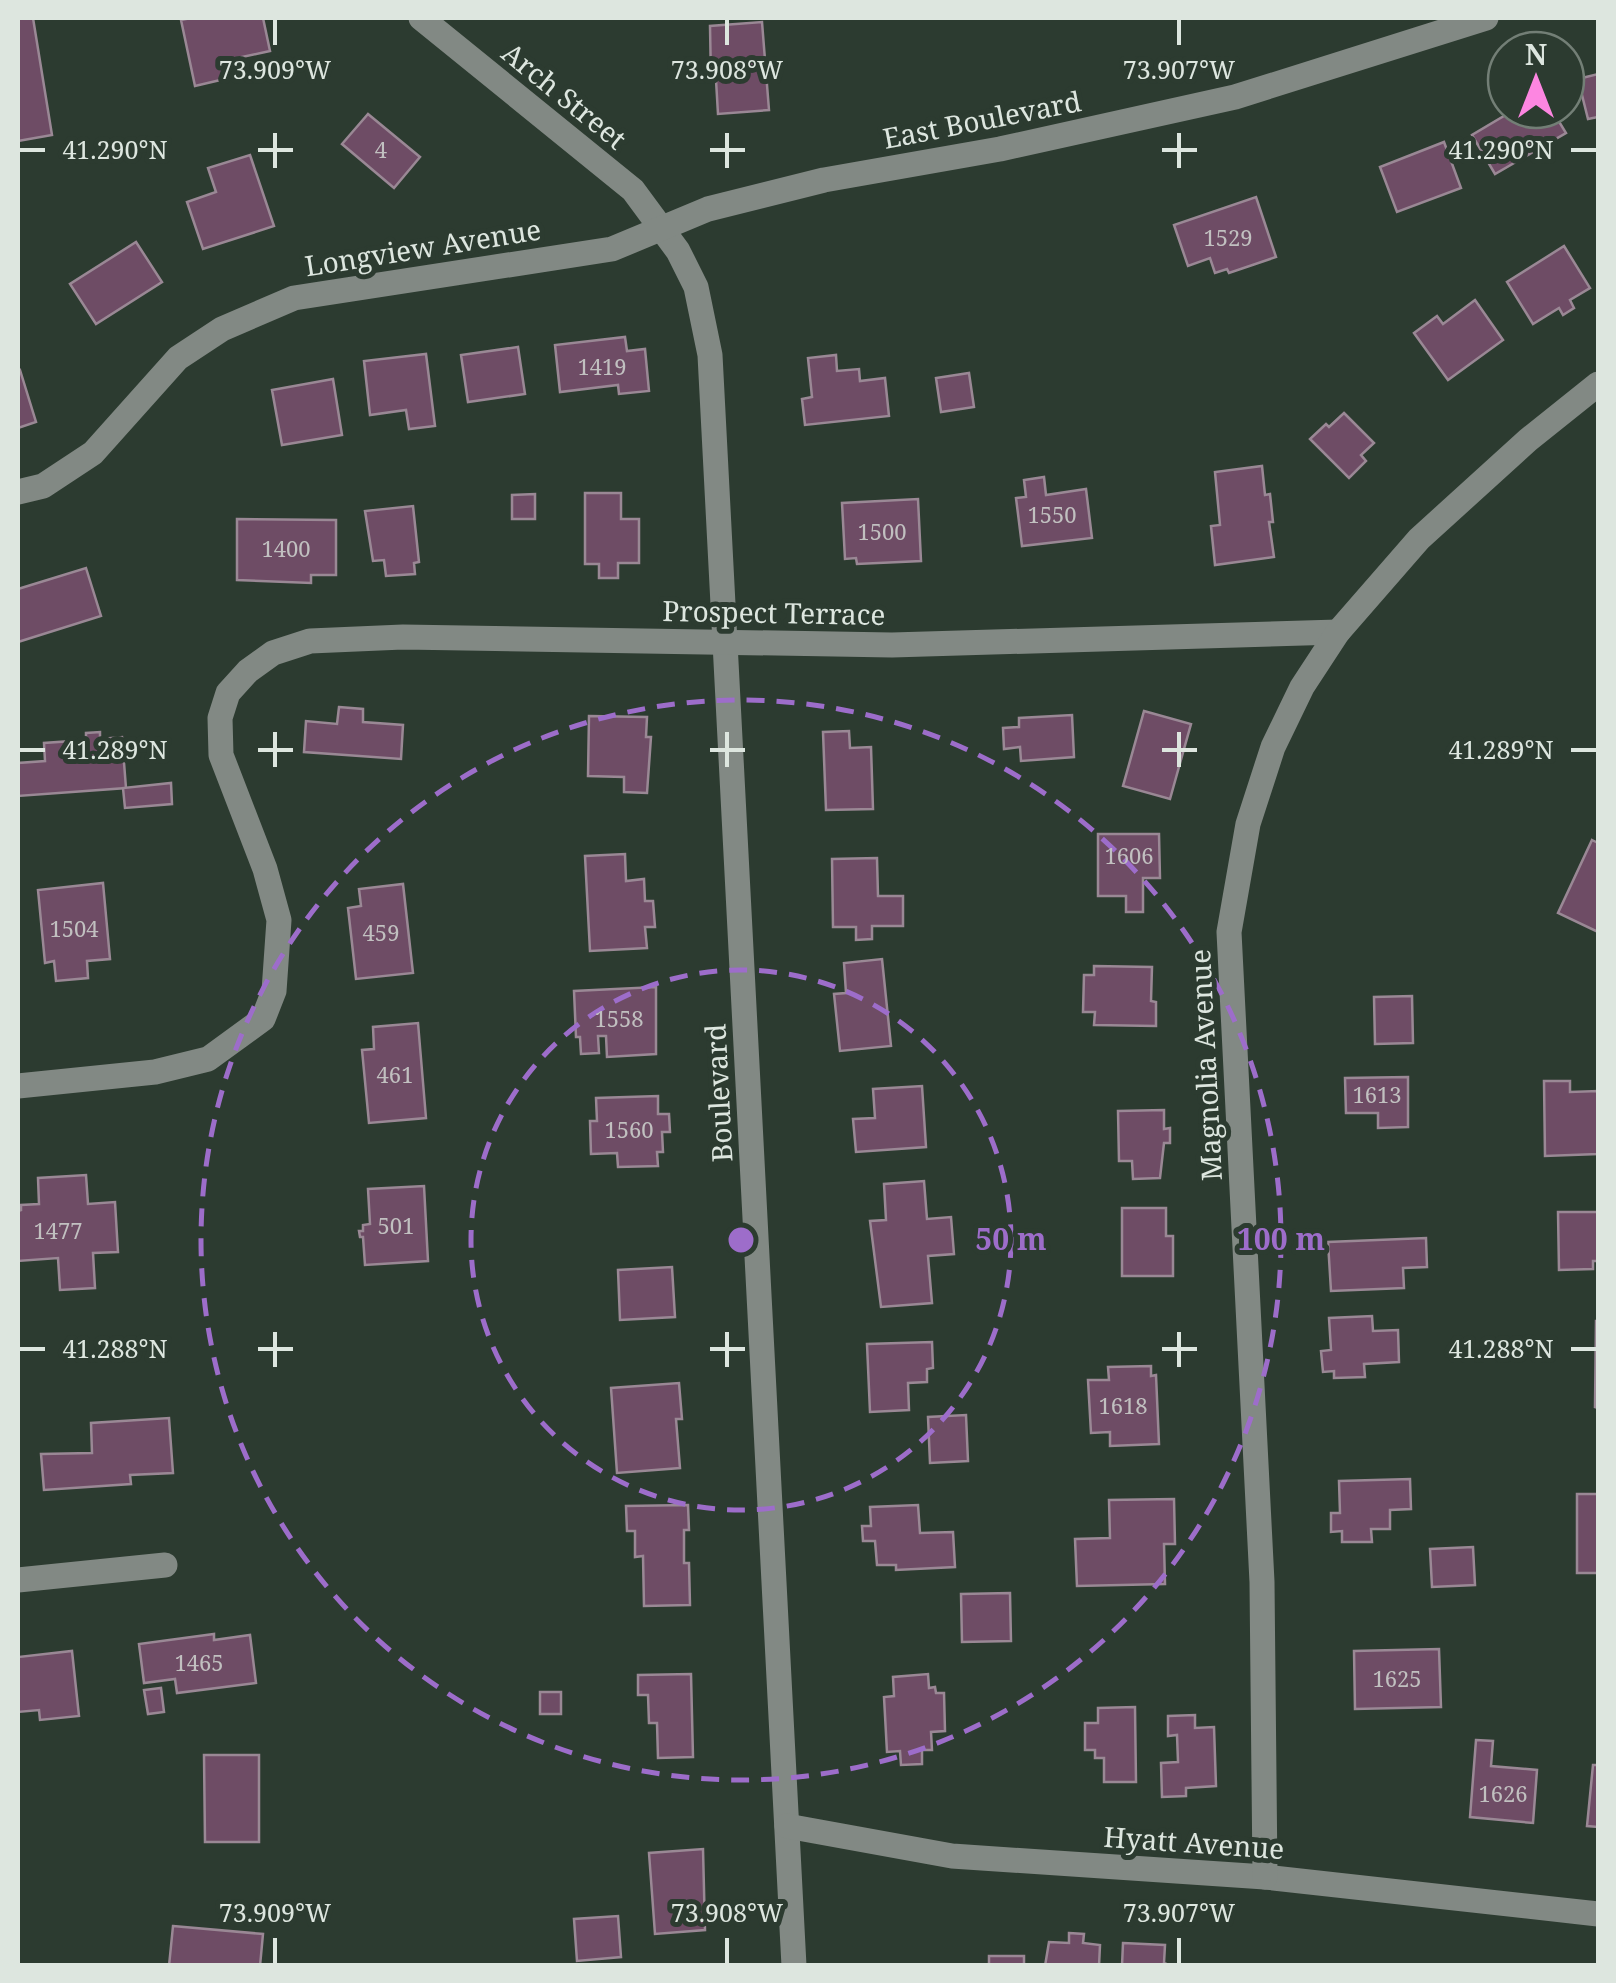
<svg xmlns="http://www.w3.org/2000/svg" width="1616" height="1983" viewBox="0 0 1616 1983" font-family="'Noto Serif',serif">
<rect width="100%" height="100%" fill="#2c3b30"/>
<g fill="#6e4c65" stroke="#9a8895" stroke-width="2.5">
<path d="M18,18H33L52,135L18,141Z"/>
<path d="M191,18H263L270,51L228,60L233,77L195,86L181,20Z"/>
<path d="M762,22L769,110L718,114L716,80L711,81L710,26Z"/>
<path d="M1598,74V117L1588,119L1578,79Z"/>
<path d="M1514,110H1552L1566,133L1495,174L1472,135Z"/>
<path d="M368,114L420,157L394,188L342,144Z"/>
<path d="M1444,142L1461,188L1397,212L1380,167Z"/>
<path d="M250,155L274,226L203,249L187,202L216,192L208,168Z"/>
<path d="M1256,197L1276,257L1229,273L1227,269L1215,273L1210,258L1188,266L1174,225Z"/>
<path d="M136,242L162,282L96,324L70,284Z"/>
<path d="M1564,246L1590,288L1570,300L1574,308L1563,315L1559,308L1533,324L1507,282Z"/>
<path d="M1475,300L1503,340L1448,380L1414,333L1437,316L1443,324Z"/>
<path d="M625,337L627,351L645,349L649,391L619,394L618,385L560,392L555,345Z"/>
<path d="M518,347L525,394L468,402L461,355Z"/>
<path d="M426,354L435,426L409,429L406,410L370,415L364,361Z"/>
<path d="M836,355L837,371L859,369L860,381L885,378L889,416L805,425L802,399L812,397L808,358Z"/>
<path d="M20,370L36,422L18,428V371Z"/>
<path d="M969,373L974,407L941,412L936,378Z"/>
<path d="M333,379L342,435L282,445L272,390Z"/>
<path d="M1344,413L1374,443L1361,455L1366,461L1349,478L1310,439L1326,424L1329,427Z"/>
<path d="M1262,466L1265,495L1270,494L1273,522H1269L1274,557L1215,565L1211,526L1220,525L1215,472Z"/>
<path d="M1044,477L1046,495L1086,489L1092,538L1022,546L1016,498L1026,497L1024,480Z"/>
<path d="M585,493H621V519H639V563H618V578H599V564H585Z"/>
<path d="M535,494V519H512V495Z"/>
<path d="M918,499L921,561L857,564L856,558L845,559L842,503Z"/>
<path d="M413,506L419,562L414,563L415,574L386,576L384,560L373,561L365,511Z"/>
<path d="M237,519L336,520V575H311V583L237,580Z"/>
<path d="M86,568L101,616L18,642V589Z"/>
<path d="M339,707L363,709V722L403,725L401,759L304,752L306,721L337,724Z"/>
<path d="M1144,711L1191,724L1170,799L1123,786Z"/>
<path d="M1072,715L1074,757L1021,761L1020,747L1004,749L1003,728L1019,727V718Z"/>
<path d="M589,716L647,717L646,737H651L647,793L624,792V777L588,776Z"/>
<path d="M849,731L850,748L871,747L873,809L826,810L823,732Z"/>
<path d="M100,732V739L122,737L126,788L18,796V763L45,761L44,743L86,740V733Z"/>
<path d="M171,783L172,804L125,808L123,788Z"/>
<path d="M1098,834H1159L1160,878H1143V912H1126V896H1098Z"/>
<path d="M1592,840L1598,843V932L1558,913Z"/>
<path d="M625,854L626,881L644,879L645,901H653L655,927H645L647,948L590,951L585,856Z"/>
<path d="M877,858L878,896H903V926H872V939L856,940V927H833L832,859Z"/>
<path d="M103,883L110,959L87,961L88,978L56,981L54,961L45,963L38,890Z"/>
<path d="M403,884L413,973L356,979L348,908L361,906L359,889Z"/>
<path d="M882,959L891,1046L840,1051L834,994L846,993L844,963Z"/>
<path d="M1094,966L1152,967L1151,1001L1156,1002V1026L1094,1025L1095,1012H1083L1084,975H1094Z"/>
<path d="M656,987V1054L607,1057L606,1036H598L599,1053L581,1054L580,1037H576L574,991Z"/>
<path d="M1412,996L1413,1043L1375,1044L1374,997Z"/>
<path d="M418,1023L426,1118L369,1123L362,1050L374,1049L373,1027Z"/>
<path d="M1408,1077V1127L1378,1128V1113H1346L1345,1078Z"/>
<path d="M1544,1081H1570V1092L1598,1091V1154L1545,1156Z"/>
<path d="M922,1086L926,1147L856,1152L853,1119L875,1118L873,1089Z"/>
<path d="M658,1096V1114H669L670,1132H662L663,1152H657L658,1166L618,1167L617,1153L591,1154L590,1121H597L596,1098Z"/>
<path d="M1164,1110V1129L1170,1128V1143H1164L1160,1178L1133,1179L1132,1161H1119L1118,1111Z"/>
<path d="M86,1175L88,1204L115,1202L118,1252L93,1253L95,1288L60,1290L58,1258L18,1261V1211L21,1210V1205L39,1204L38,1178Z"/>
<path d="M924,1181L927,1219L951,1217L954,1254L928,1256L932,1303L881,1307L870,1221L886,1220L884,1184Z"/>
<path d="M424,1186L428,1261L365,1265L363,1237H360L359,1231H363V1225L370,1224L368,1189Z"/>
<path d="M1122,1208H1166V1236H1173V1276H1122Z"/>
<path d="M1558,1212H1598V1261H1593V1269L1559,1270Z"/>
<path d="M1426,1238L1427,1267L1403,1268L1404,1288L1331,1291L1328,1242Z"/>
<path d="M672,1267L675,1317L620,1320L618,1270Z"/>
<path d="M1372,1316L1373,1331L1398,1330L1399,1362L1364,1364L1365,1377L1334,1378V1371L1323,1372L1321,1351L1331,1350L1329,1318Z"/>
<path d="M1596,1321H1598V1408L1595,1407Z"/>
<path d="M932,1342L933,1368L927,1369V1382L908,1383L909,1410L870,1412L867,1344Z"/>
<path d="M1151,1366V1376L1156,1375L1159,1444L1110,1446V1432L1091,1433L1088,1380H1109L1108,1367Z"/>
<path d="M679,1383L682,1419H676L680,1468L617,1473L611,1388Z"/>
<path d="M966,1415L968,1461L930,1463L928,1417Z"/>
<path d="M169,1418L173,1473L130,1475L131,1484L44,1490L41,1454L92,1453L91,1423Z"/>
<path d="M1410,1479L1411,1509L1390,1510V1529H1371L1372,1542H1342V1531L1331,1532V1513H1340L1339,1481Z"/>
<rect x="1577" y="1494" width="21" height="79"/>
<path d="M1174,1499L1175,1544H1164L1165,1584L1077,1586L1075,1539L1110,1538L1109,1500Z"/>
<path d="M688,1505L689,1530H684V1563H689L690,1605L644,1606L643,1556L635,1557V1531H627L626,1506Z"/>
<path d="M918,1505L920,1533L953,1532L955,1567L896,1570V1565H877L875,1541H863L862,1526H871L870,1507Z"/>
<path d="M1473,1547L1475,1585L1432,1587L1430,1549Z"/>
<path d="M1010,1593L1011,1641L962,1642L961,1594Z"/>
<path d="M214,1634V1640L250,1635L256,1683L177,1693L175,1679L144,1683L139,1644Z"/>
<path d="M1439,1649L1441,1707L1355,1709L1354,1651Z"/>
<path d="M72,1651L79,1716L40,1720L39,1710L18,1712V1657Z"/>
<path d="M691,1674L693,1757L658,1758L657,1723H649L648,1695H638V1675Z"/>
<path d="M928,1674L929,1688L935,1687L936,1693H944L945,1731L931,1732L932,1750H922V1764L901,1765L900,1751L887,1752L884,1697L894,1696L893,1677Z"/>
<path d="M161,1688L164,1712L148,1714L144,1690Z"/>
<rect x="540" y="1692" width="21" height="22"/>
<path d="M1135,1707L1136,1782H1104V1758H1095V1750H1085V1723H1098V1708Z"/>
<path d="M1195,1715V1728L1214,1727L1216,1786L1186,1788V1796L1162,1797L1161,1763L1178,1762L1177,1735L1168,1736V1716Z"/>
<path d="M1476,1740L1493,1741L1491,1766L1537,1770L1533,1823L1470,1817Z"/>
<path d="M204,1755H259V1842H205Z"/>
<path d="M1593,1765H1598V1827L1587,1826Z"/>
<path d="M703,1849L705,1930L655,1934L649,1853Z"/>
<path d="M618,1916L621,1957L577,1961L574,1919Z"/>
<path d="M173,1926L263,1934L260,1966H169Z"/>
<path d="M1069,1933L1084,1934L1083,1943L1100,1945L1099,1966H1045L1049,1942L1069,1943Z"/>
<path d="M1123,1943L1165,1945L1164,1963L1171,1966H1122Z"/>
<rect x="989" y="1956" width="35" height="10"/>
</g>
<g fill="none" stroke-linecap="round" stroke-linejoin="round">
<g stroke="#828984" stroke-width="25">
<path d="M421,18L633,190L678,251L696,287L710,355L794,1966"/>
<path d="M18,492L43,486L93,453L178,358L222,329L294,298L612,249L708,209L824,180L1000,149L1235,97L1486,18"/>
<path d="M18,1086L155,1072L208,1059L263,1019L274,991L279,920L265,869L221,755L220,718L228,693L248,671L273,653L310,641L403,637L892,645L1338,632"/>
<path d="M18,1580L165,1565"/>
<path d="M787,1826L952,1856L1265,1877L1598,1914"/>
<path d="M1265,1877L1262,1582L1229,932L1248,824L1273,747L1302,687L1338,632L1419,539L1528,440L1598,384"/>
</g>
</g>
<path fill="none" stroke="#dde6df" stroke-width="4" d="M275,20V45M727,20V45M1179,20V45M275,133V168M727,133V168M1179,133V168M20,150H45M258,150H293M710,150H745M1162,150H1197M1571,150H1596M275,732V767M727,732V767M1179,732V767M20,750H45M258,750H293M710,750H745M1162,750H1197M1571,750H1596M275,1332V1367M727,1332V1367M1179,1332V1367M20,1349H45M258,1349H293M710,1349H745M1162,1349H1197M1571,1349H1596M275,1938V1963M727,1938V1963M1179,1938V1963"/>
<g fill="none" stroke="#9d6dca" stroke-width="5" stroke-dasharray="18 12">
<circle cx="741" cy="1240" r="270"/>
<circle cx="741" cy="1240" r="540"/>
</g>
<g text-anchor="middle" stroke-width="10" stroke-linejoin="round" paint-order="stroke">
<g font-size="22" fill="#c1c0c0">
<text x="381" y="158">4</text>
<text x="1228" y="246">1529</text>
<text x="602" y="375">1419</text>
<text x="1052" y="523">1550</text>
<text x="882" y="540">1500</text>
<text x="286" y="557">1400</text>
<text x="1129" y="864">1606</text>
<text x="74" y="937">1504</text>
<text x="381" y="941">459</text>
<text x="619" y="1027">1558</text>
<text x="395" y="1083">461</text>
<text x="1377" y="1103">1613</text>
<text x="629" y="1138">1560</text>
<text x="396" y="1234">501</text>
<text x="58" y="1239">1477</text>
<text x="1123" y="1414">1618</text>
<text x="199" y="1671">1465</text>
<text x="1397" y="1687">1625</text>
<text x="1503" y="1802">1626</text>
</g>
<g font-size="28" fill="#dde6df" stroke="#2c3b30">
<text transform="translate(564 96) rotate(39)" y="10">Arch Street</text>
<text transform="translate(982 120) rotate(-11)" y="10">East Boulevard</text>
<text transform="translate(423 248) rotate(-9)" y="10">Longview Avenue</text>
<text transform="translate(774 613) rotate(1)" y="10">Prospect Terrace</text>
<text transform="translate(1206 1065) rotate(-93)" y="10">Magnolia Avenue</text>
<text transform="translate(719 1093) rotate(-93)" y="10">Boulevard</text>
<text transform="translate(1194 1843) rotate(4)" y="10">Hyatt Avenue</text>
</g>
</g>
<g font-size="25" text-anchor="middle" fill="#dde6df" stroke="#2c3b30" stroke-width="10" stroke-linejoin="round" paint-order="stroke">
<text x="275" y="79">73.909°W</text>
<text x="727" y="79">73.908°W</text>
<text x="1179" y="79">73.907°W</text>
<text x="115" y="159">41.290°N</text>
<text x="1501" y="159">41.290°N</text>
<text x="115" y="759">41.289°N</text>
<text x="1501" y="759">41.289°N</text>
<text x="115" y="1358">41.288°N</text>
<text x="1501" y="1358">41.288°N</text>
<text x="275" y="1922">73.909°W</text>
<text x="727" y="1922">73.908°W</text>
<text x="1179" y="1922">73.907°W</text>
</g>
<circle cx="741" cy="1240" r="15" fill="#9d6dca" stroke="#2c3b30" stroke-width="5"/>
<g font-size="30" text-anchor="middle" font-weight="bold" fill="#9d6dca" stroke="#2c3b30" stroke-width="10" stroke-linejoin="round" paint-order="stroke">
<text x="1011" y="1250">50 m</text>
<text x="1281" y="1250">100 m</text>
</g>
<rect width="1616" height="1983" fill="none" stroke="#dde6df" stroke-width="40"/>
<g transform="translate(1536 80)"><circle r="48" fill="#2c3b30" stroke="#737f76" stroke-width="2.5"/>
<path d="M0-8L18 38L0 25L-18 38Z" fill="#fd86e1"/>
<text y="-15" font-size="28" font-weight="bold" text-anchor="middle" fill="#dde6df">N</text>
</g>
</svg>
